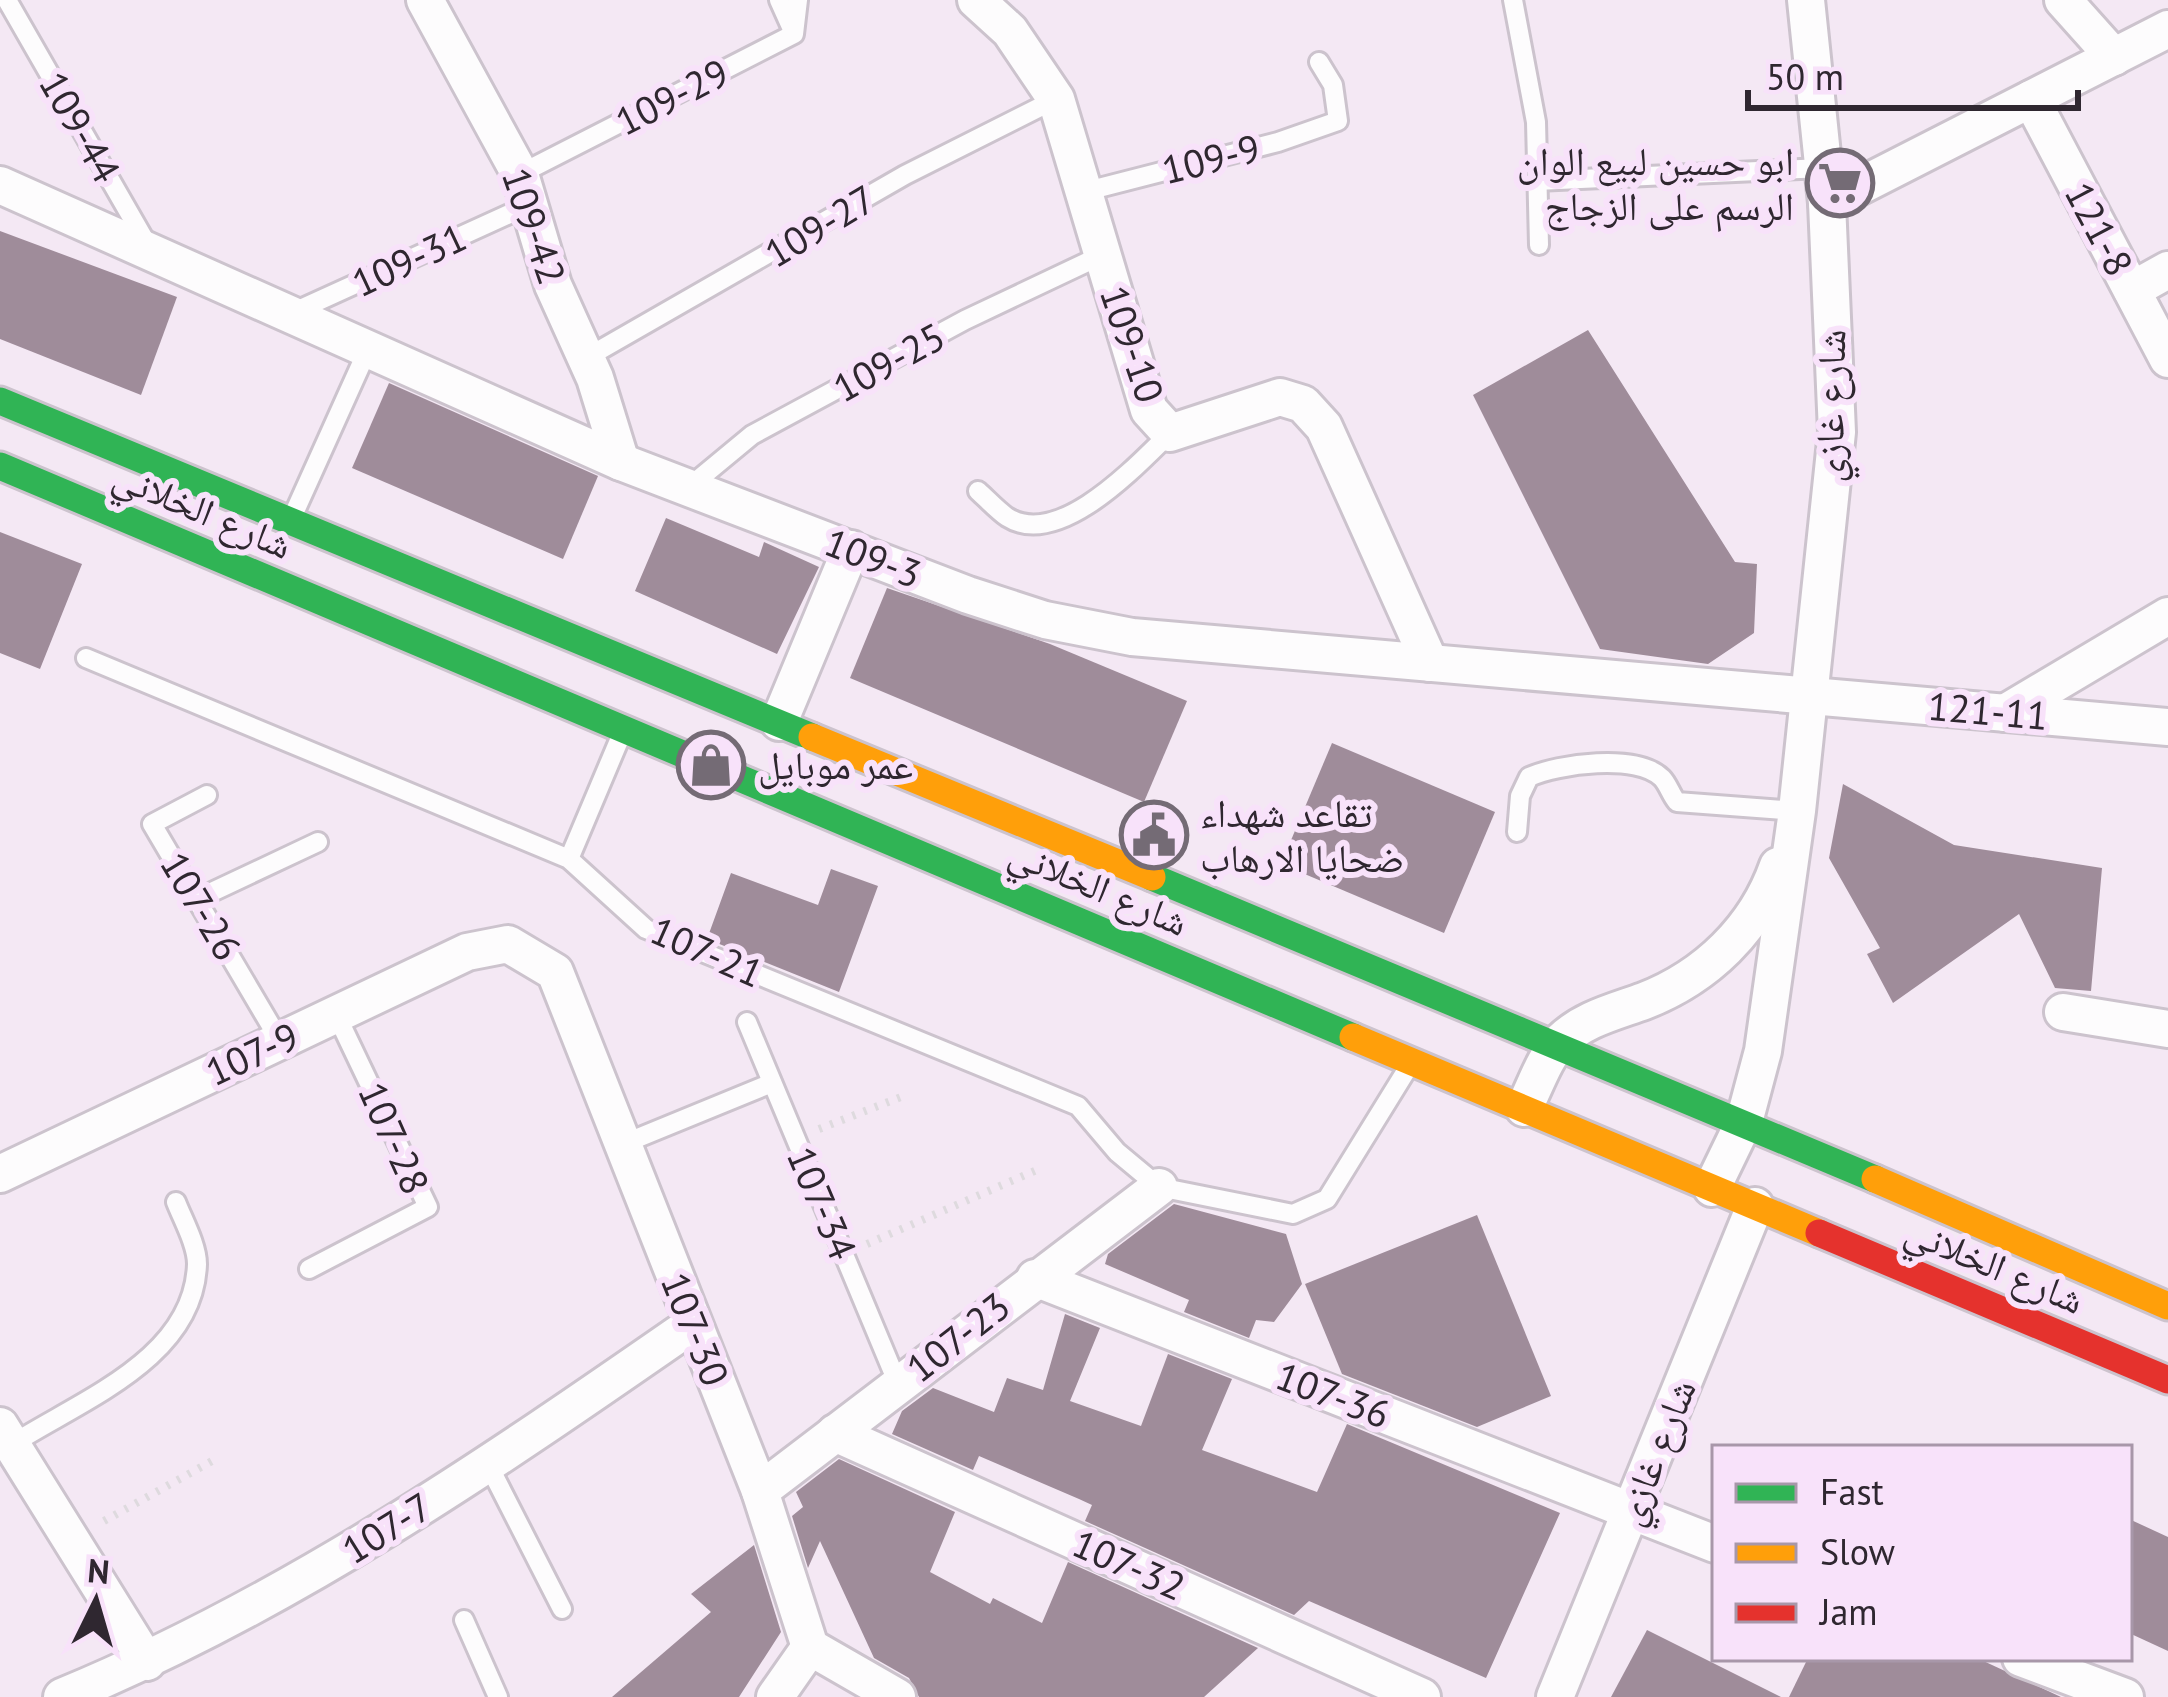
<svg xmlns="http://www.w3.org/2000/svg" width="2168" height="1697" viewBox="0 0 2168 1697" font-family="'PT Sans','Noto Naskh Arabic',sans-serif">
<rect width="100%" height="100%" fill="#f4e8f4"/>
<g fill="#9f8c9a">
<path d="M0,231L177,297L141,395L0,339Z"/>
<path d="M1588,330L1735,562L1757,564L1754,633L1708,664L1600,649L1473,395Z"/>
<path d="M389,383L598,476L563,559L352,468Z"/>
<path d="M666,518L759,557L764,542L819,567L777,654L635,591Z"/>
<path d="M0,532L82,564L40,669L0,653Z"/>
<path d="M887,588L1050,644L1187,701L1144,802L850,678Z"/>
<path d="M1332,743L1495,812L1444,933L1281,864Z"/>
<path d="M1843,784L1954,845L2102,868L2091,991L2055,988L2019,914L1893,1003L1867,954L1880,948L1829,858Z"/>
<path d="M831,869L878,886L839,992L707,939L731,873L818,905Z"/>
<path d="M1174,1204L1286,1234L1302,1284L1274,1322L1256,1320L1249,1338L1184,1312L1189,1300L1105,1264L1108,1254Z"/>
<path d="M1477,1215L1551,1396L1477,1427L1342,1374L1305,1284Z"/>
<path d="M1065,1314L1100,1328L1070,1401L1141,1426L1168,1354L1232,1379L1202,1450L1317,1492L1347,1424L1560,1513L1486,1678L1309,1601L1294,1615L1085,1521L1092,1505L1079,1499L979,1456L973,1470L892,1434L902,1411L933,1388L994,1412L1007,1378L1043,1390Z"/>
<path d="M839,1459L955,1512L930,1572L990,1604L993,1598L1042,1623L1068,1562L1258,1648L1204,1697H919L909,1678L874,1658L820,1541L808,1568L792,1516L803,1507L796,1492Z"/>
<path d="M2129,1519L2168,1537V1651L2129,1633Z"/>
<path d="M754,1545L781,1632L739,1697H612L711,1612L691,1594Z"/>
<path d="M1647,1630L1781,1697H1611Z"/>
<path d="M1808,1658H1977L2061,1697H1789Z"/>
</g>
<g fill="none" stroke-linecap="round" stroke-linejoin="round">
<defs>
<g id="lane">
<path d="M7,0L147,244"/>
<path d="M779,0L792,29"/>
<path d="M1513,0L1536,122L1539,245"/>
<path d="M520,174L794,34L798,0"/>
<path d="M1536,181L1823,168"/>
<path d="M1083,192L1278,142L1338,121L1333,85L1319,62"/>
<path d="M294,312L529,205"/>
<path d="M586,358L905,175L1056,99"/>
<path d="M688,488L752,435L965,320L1102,255"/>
<path d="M978,491C987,499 997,510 1007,517C1059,550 1137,465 1170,433"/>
<path d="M291,520L368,349"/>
<path d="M86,658L569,859L646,929L1078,1106L1117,1152L1159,1187L1293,1214L1327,1199L1411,1063"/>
<path d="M207,795L152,824L280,1041"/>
<path d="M1517,832L1520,796L1529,777C1558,764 1637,753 1662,778C1668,784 1671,795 1677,802L1797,811"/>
<path d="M569,859L623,731"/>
<path d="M197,899L318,842"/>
<path d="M747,1022L898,1384"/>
<path d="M623,1144L772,1083"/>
<path d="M309,1269L428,1207L336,1014"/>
<path d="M11,1445C81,1400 194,1359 197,1264C197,1245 183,1220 176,1202"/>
<path d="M489,1466L562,1609"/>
<path d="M464,1620L498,1697"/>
</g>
<g id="street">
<path d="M425,0L520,174L553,285L595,378L621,462"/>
<path d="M976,0L1010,31L1056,99L1149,410L1170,433L1280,397L1303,404L1324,427L1430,663"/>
<path d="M2063,0L2114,57"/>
<path d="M2031,99L2168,359"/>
<path d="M0,185L621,462L968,595L1045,620L1132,637L2168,727"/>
<path d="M1827,203L2168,29"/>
<path d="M2132,290L2168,270"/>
<path d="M2005,713L2168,616"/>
<path d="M779,722L851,549"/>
<path d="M2063,1012L2168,1029"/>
<path d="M1524,1108C1535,1087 1544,1058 1560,1042C1583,1019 1614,1012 1644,1001C1706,977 1756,929 1778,866"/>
<path d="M0,1174L467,952L508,944L555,972L760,1491L810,1647L897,1697"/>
<path d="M1712,1188L1744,1122L1763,1051L1797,811L1837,432L1827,203L1806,0"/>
<path d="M1035,1278L1715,1544"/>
<path d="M0,1426L147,1662"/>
<path d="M835,1433L1422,1697"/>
<path d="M760,1491L1159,1187"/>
<path d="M2021,1658L2125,1697"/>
<path d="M62,1697C290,1603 491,1464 693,1324"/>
<path d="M775,1697L810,1647"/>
<path d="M1555,1697L1755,1206"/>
</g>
<g id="fast">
<path d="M0,401L812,737"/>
<path d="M0,466L1353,1037"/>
<path d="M1152,877L1875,1179"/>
</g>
<g id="slow">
<path d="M812,737L1152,877"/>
<path d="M1353,1037L1819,1233"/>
<path d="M1875,1179L2168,1306"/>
</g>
<path id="jam" d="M1819,1233L2168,1380"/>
</defs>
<use href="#lane" stroke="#ccc3cd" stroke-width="24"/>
<use href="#street" stroke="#ccc3cd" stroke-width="42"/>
<use href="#fast" stroke="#ccc3cd" stroke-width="33"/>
<use href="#slow" stroke="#ccc3cd" stroke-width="33"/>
<use href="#jam" stroke="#ccc3cd" stroke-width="33"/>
<g stroke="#dedade" stroke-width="8" stroke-dasharray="3 9" stroke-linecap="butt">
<path d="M819,1129L901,1097"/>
<path d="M867,1244L1039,1169"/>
<path d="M104,1521L212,1461"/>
</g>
<use href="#lane" stroke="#fdfcfd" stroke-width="18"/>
<use href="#street" stroke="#fdfcfd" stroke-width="36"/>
<use href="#fast" stroke="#30b455" stroke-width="27"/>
<use href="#slow" stroke="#ff9f0a" stroke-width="27"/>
<use href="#jam" stroke="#e5322d" stroke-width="27"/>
</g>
<defs>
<symbol id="supermarket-ring" viewBox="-11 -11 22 22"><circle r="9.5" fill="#f8e2fa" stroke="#746b75" stroke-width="1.5"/><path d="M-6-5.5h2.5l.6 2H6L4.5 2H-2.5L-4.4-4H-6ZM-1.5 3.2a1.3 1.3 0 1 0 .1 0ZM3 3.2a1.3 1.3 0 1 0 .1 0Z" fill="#746b75"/></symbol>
<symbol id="shop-ring" viewBox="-11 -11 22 22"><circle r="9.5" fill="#f8e2fa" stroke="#746b75" stroke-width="1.5"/><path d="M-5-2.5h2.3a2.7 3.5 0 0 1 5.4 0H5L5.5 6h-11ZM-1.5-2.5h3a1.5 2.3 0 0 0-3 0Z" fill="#746b75"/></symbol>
<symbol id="civic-ring" viewBox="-11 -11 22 22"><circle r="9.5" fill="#f8e2fa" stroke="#746b75" stroke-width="1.5"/><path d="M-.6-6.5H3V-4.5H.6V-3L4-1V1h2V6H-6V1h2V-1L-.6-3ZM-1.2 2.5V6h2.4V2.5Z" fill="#746b75"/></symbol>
</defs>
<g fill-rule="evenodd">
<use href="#supermarket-ring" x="1802" y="145" width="76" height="76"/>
<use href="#shop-ring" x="673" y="727" width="76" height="76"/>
<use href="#civic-ring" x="1116" y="797" width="76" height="76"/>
</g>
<g text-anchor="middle" stroke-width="12" stroke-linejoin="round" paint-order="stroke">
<g font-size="39" fill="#2f2730" stroke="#f8e2fa">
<text transform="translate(672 97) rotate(-27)" y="14">109-29</text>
<text transform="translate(80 127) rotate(60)" y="14">109-44</text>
<text transform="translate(1211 159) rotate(-14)" y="14">109-9</text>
<text transform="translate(534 226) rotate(71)" y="14">109-42</text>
<text transform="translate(820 226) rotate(-31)" y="14">109-27</text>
<text transform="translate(2099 229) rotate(62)" y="14">121-8</text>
<text transform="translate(409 260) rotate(-25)" y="14">109-31</text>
<text transform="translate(1132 344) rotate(71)" y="14">109-10</text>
<text transform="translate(889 362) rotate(-29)" y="14">109-25</text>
<text transform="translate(1830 406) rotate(-89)" y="14">شارع غازي</text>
<text transform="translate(203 510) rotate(23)" y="14">شارع الخلاني</text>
<text transform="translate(873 558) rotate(21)" y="14">109-3</text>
<text transform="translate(1988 711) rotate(5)" y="14">121-11</text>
<text transform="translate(1099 887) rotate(23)" y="14">شارع الخلاني</text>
<text transform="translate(201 906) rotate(59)" y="14">107-26</text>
<text transform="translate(707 952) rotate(24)" y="14">107-21</text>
<text transform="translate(252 1054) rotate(-25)" y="14">107-9</text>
<text transform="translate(394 1138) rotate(66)" y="14">107-28</text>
<text transform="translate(822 1203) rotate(67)" y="14">107-34</text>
<text transform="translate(1995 1265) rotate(23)" y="14">شارع الخلاني</text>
<text transform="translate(695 1329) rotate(68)" y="14">107-30</text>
<text transform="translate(958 1337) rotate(-38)" y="14">107-23</text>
<text transform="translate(1333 1395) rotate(21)" y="14">107-36</text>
<text transform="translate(1655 1452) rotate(-68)" y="14">شارع غازي</text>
<text transform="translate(387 1528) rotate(-32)" y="14">107-7</text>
<text transform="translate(1129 1565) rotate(24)" y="14">107-32</text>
</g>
<g font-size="39" fill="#2f2730" stroke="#f8e2fa" text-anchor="start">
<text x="1794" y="175" text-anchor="end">ابو حسين لبيع الوان<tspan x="1794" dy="45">الرسم على الزجاج</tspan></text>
<text x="758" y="779">عمر موبايل</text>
<text x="1200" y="827">تقاعد شهداء<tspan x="1200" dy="45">ضحايا الارهاب</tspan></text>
</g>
</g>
<rect x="1712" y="1445" width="420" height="216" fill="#f8e2fa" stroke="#a897a9" stroke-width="3"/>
<rect x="1736" y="1484" width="60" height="18" fill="#30b455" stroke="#a897a9" stroke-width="3"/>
<text x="1820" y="1505" font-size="36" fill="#2f2730">Fast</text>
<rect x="1736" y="1544" width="60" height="18" fill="#ff9f0a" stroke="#a897a9" stroke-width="3"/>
<text x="1820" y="1565" font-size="36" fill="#2f2730">Slow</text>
<rect x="1736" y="1604" width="60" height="18" fill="#e5322d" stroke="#a897a9" stroke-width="3"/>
<text x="1820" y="1625" font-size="36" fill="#2f2730">Jam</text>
<g transform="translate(96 1601) rotate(5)" stroke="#f8e2fa" stroke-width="9" paint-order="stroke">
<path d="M0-9L21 45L0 30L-21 45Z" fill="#2f2730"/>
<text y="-18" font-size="33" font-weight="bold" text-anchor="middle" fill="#2f2730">N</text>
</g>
<path d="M1748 90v18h330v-18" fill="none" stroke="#2f2730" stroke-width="6"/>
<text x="1766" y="90" font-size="36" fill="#2f2730" stroke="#f8e2fa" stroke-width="9" paint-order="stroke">50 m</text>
</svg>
